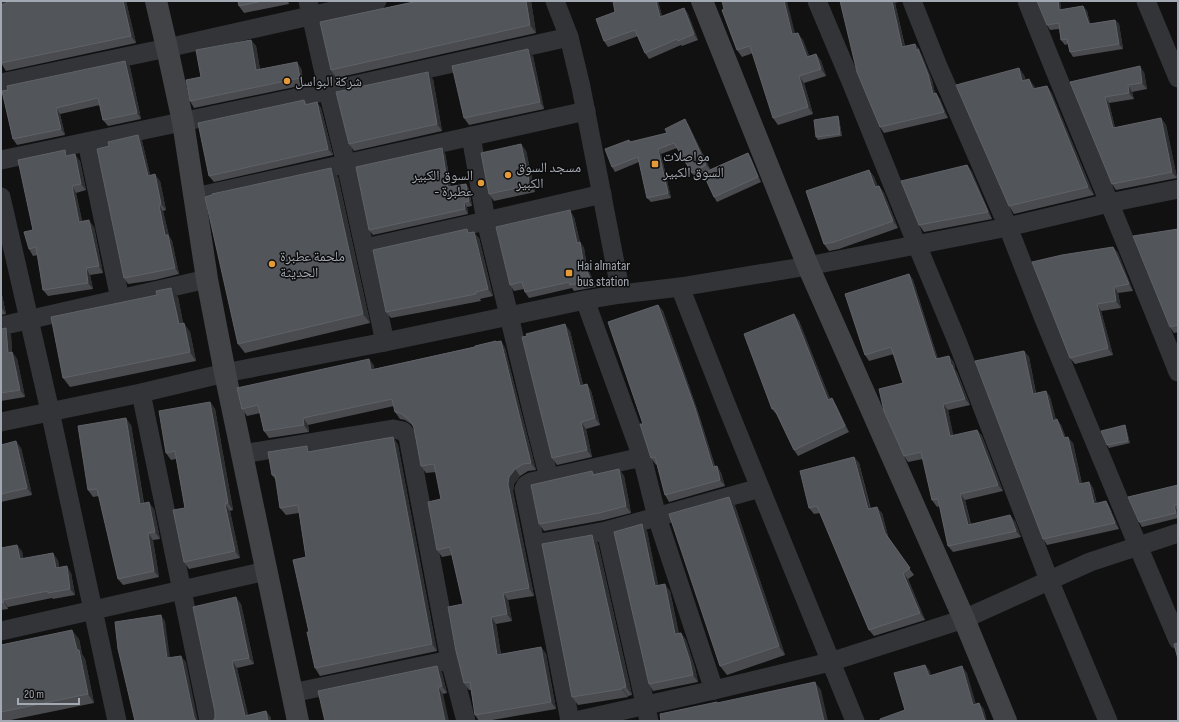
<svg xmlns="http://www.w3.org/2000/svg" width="1179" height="722" viewBox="0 0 1179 722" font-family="'Sofia Sans Condensed','Noto Naskh Arabic',sans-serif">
<rect width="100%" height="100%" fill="#111112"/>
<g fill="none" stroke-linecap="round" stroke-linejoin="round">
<g stroke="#323437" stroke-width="19">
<path d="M308,1L328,91L346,164L385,342"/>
<path d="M555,1L569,37L581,87L621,294"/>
<path d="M817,1L852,84L917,245L957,341L1049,580L1108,721"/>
<path d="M912,1L937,64L1008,227L1044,319L1138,546L1178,640"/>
<path d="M1027,1C1076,125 1129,248 1178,372"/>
<path d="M1146,1L1178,78"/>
<path d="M1,2L7,1"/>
<path d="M1,83L167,48L377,1"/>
<path d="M471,136L486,221L535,423L549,478"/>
<path d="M87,142L120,299"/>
<path d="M1,160L328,91L569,37"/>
<path d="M1,197L50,411L117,721"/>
<path d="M195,197L586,111"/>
<path d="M365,248L486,221L602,194"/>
<path d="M680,287L726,404L855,721"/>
<path d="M585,300L642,457L657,517L714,690"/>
<path d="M1,326L207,279"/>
<path d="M141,393L209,721"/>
<path d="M1,422L141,393L225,373L385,342L585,300L621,294L680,287L808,266L1008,227L1109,203L1178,189"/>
<path d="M242,454L393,429L403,431L408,437L450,660L466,721"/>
<path d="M606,531L649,721"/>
<path d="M535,544L606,531L760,488"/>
<path d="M1,631L266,571"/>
<path d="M292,693L450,660"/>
<path d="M570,721L553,633L524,489L526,485L531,482L642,457"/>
<path d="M575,721L714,690L830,662L964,619L1090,562L1178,533"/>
</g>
<g stroke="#414347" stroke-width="22">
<path d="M156,1L167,48L183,122L207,279L225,373L298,721"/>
<path d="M702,1L808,266L964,619L1006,721"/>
</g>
</g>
<g fill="#494b4f">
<path d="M9,1H126L136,43L6,71L1,63L4,4Z"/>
<path d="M238,1H288L289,4L244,13L239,6Z"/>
<path d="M531,1L536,33L336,78L331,70Z"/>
<path d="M658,1L662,16L684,8L688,14L698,40L682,46L681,45L649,59L645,53L638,36L608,47L604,41Z"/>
<path d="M840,1H901L895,3L905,46L915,44L919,49L932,80L935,94L940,99L948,118L884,133L880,127Z"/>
<path d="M1037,1H1060L1061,10L1083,6L1087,11L1090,24L1115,20L1119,24L1123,49L1073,57L1070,52L1068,44L1065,45L1061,40L1059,29L1050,30L1047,25Z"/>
<path d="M722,10L795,33L803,40L809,56L816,54L821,61L826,76L804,83L813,114L778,125L773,118L753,53L742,57L737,50Z"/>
<path d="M251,40L256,46L260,69L301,68L304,85L194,108L190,101L201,77Z"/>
<path d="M533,56L544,109L469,125L464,118Z"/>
<path d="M125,61L130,67L141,119L108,126L103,120L100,105L60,114L65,135L17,145L13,139L2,91Z"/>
<path d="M1019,68L1025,77V80L1035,87V88L1047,86L1052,94L1094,195L1014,214L1009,206Z"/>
<path d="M1144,72L1147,89L1132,92L1134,99L1109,103L1115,128L1161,118L1166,125L1177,178L1116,190L1112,184L1070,82Z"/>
<path d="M433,79L442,131L354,151L349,144Z"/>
<path d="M304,100L307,104L317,102L321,108L333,155L214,182L209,176Z"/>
<path d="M838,116L839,119L842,136L818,140L816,137Z"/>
<path d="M688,124L710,169L704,173L748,153L751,158L761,182L717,202L714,197L703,173L695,178L677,148L661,154L671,198L651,202L647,198L639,162L615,172L612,167L629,140L631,142L667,133Z"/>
<path d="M138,135L142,141L150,175L160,181L166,210L163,211L169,236L172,241L179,274L155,280L128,284L124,278L109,146Z"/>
<path d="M521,144L526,151L535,192L494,201L489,194Z"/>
<path d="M65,150L69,155L80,161L86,190L76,193L82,221L94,227L103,273L90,275L93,289L48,296L43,290L38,255L33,256L29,249L33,230Z"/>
<path d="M445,153L451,187L466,184L469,189L472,206L467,207L468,214L373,235L369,230Z"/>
<path d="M967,165L972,172L992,219L924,232L919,225Z"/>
<path d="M869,170L874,177L878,187L879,186L884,193L898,228L839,249L829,251L824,244Z"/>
<path d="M338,177L370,323L245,353L238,344Z"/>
<path d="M574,217L580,242L584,248L587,267L596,287L574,291L572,288L529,298L525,292L524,289L514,291L510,285Z"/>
<path d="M1178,229V332L1174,333L1170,327Z"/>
<path d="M469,233L479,238L493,296L480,299L481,301L391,318L386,312Z"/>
<path d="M1113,247L1118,253L1133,291L1118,293L1121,308L1101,311L1113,355L1075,364L1070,358Z"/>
<path d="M909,274L913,280L938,359L949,356L954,363L955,369L957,372L970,405L948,410L953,436L977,430L982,436L1003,491L965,500L971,524L1015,521L1021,537L953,552L948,546L940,506L937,507L932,500L923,459L908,462L904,456L903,383L894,354L869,361L865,355Z"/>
<path d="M1,290L6,314L1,315Z"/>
<path d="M178,297L183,323L190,332L196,361L70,387L63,378Z"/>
<path d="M658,305L663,311L699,415L715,466H717L721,473L725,486L669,502L665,495L657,464L656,465L651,458L643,424Z"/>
<path d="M799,321L830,399L836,405L849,432L798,456L794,450L777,415L772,409Z"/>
<path d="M6,328L11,335L12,352L17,359L25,397L1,401V329Z"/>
<path d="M570,331L583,385L587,384L591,391L600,425L586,429L592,457L557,465L552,458Z"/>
<path d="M501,341L505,348L536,470L528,471L520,476L514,484L513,491L534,596L508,600L512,621L496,624L501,654L541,647L546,654L556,709L486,721H479L475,715L471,690H469L464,683L463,604L452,555L442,557L437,550L441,499L436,472L426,473L421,466L414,428L413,426L411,424L405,420L400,419L395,412L394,406L308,425L309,432L269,438L264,431L260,413L247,416L242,409L369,359L374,366V369Z"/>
<path d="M1024,351L1029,357L1036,393L1046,391L1050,397L1056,420L1061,425L1066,438L1073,443L1082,484L1089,482L1093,488L1097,504L1106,501L1110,508L1119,529L1047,545L1043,539Z"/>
<path d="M210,402L215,409L233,510L230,511L240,558L189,569L184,562L185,508L176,459L171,460L166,453Z"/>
<path d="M131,425L144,503L154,509L160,539L153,540L159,577L123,585L118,579L99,496L93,497L88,490Z"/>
<path d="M1125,425L1126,428L1130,443L1109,448L1107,445Z"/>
<path d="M393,437L398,445L437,651L320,676L315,668L309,632L306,557L299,513L286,515L280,508L276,480L272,475L311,451Z"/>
<path d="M1,445L21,448L32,495L1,502Z"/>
<path d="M854,457L859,463L871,509L882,513L889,540L914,575L908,579L925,620L874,636L869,630L820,513L814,514L809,508Z"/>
<path d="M619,469L624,476L631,513L604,520L544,531L539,524L592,471L594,474Z"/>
<path d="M1178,485V509L1177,510L1178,514V518L1142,527L1139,522Z"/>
<path d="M729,497L735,506L785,655L727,675L720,666Z"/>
<path d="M642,524L647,531L658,586L670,591L679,634L681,633L686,640L695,668L698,682L653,691L649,684Z"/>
<path d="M592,535L598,544L632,695L628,696V697L578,705L572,697Z"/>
<path d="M1,548L22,551L23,559L58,560L59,568L71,573L75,595L53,599L52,598L8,607V609L1,610Z"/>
<path d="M241,604L254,664L237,668L248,715L266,711L271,718V721H213L215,718Z"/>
<path d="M79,639L82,654L85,659L94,703L6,721H1V645Z"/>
<path d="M437,666L442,673L447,693L325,721Z"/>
</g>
<g fill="#2e3032">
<path d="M123,1H126L136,43L131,36Z"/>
<path d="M526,1H531L536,33L530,25Z"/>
<path d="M656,1H658L664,23L660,17Z"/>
<path d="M784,1H787L797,41L792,34Z"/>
<path d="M892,1H893L895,3L906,52L902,47Z"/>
<path d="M1058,1H1060L1062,15L1059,10Z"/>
<path d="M1083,6L1087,11L1092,29L1089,24Z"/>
<path d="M684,8L688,14L698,40L694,34Z"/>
<path d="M1115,20L1119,24L1123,49L1119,44Z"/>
<path d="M798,33L803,40L812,64L807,57Z"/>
<path d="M251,40L256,46L261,76L256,70Z"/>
<path d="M915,44L922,55L932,80L937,100L933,94L916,50Z"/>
<path d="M528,49L533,56L544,109L540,102Z"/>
<path d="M816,54L821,61L826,76L821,69Z"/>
<path d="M125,61L130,67L141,119L137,113Z"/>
<path d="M297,62L301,68L304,85L300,78Z"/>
<path d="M1140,66L1144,72L1147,89L1142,83Z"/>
<path d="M1019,68L1025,77L1027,89L1022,81Z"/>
<path d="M428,72L433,79L442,131L437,124Z"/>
<path d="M799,76L804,83L813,114L808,107Z"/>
<path d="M1029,79L1035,87L1038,97L1033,89Z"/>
<path d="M1128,85L1132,92L1134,99L1129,93Z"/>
<path d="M1047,86L1052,94L1094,195L1088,187Z"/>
<path d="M936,93L940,99L948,118L944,112Z"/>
<path d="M1105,97L1109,103L1117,135L1113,128Z"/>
<path d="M317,102L321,108L333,155L328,149Z"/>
<path d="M56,108L60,114L65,135L61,129Z"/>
<path d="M838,116L839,119L842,136L840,134Z"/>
<path d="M1161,118L1166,125L1177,178L1172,172Z"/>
<path d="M685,119L688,124L710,169L706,165Z"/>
<path d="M138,135L142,141L152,182L148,176Z"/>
<path d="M521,144L526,151L535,192L530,185Z"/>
<path d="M442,148L445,153L452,192L448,187Z"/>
<path d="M658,149L661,154L671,198L668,193Z"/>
<path d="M65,150L70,157L66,156Z"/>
<path d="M748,153L751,158L761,182L758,177Z"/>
<path d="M75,154L80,161L86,190L81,184Z"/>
<path d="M967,165L972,172L992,219L988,212Z"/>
<path d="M331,168L338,177L370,323L363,314Z"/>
<path d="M869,170L874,177L880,194L875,187Z"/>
<path d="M155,174L160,181L166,210L161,204Z"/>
<path d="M466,184L469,189L472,206L469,201Z"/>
<path d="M72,186L76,193L84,229L79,222Z"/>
<path d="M879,186L884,193L898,228L893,221Z"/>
<path d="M464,202L467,207L468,214L465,209Z"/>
<path d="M159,205L163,211L169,236L172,241L179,274L175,268L165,235Z"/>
<path d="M570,210L574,217L580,243V242L584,248L587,267L596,287L591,281L583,260L577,243Z"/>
<path d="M89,220L94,227L103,273L99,266Z"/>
<path d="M474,232L479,238L493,296L488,289Z"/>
<path d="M1113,247L1118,253L1133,291L1129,284Z"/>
<path d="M86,268L90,275L93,289L88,283Z"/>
<path d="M909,274L913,280L940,366L936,359Z"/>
<path d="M1114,287L1118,293L1121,308L1116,301Z"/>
<path d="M171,288L178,297L185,333L179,324Z"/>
<path d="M1,290L6,314L1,307Z"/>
<path d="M1097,304L1101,311L1113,355L1108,348Z"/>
<path d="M658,305L663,311L699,415L717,474L713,467Z"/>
<path d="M794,314L799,321L833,406L828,400Z"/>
<path d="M184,323L190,332L196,361L190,352Z"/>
<path d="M565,324L570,331L585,393L580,386Z"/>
<path d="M6,328L11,335L12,352L17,359L25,397L20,390L8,353Z"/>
<path d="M501,341L505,348L536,470L531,463Z"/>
<path d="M1024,351L1029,357L1037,400L1033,394Z"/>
<path d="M949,356L954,363L955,369L957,372L970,405L965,399L951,365Z"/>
<path d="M369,359L374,366L376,377L371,370Z"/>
<path d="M587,384L591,391L600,425L595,418Z"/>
<path d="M1046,391L1050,397L1058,427L1053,421Z"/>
<path d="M832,398L836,405L849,432L845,426Z"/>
<path d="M210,402L215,409L233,510L228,503Z"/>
<path d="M943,404L948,410L955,443L950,436Z"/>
<path d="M126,418L131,425L145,511L140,504Z"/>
<path d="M303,418L308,425L309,432L304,425Z"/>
<path d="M1057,419L1061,425L1068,444L1064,438Z"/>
<path d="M581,422L586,429L592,457L587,450Z"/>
<path d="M1125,425L1126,428L1130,443L1128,441Z"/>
<path d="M977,430L982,436L1003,491L998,485Z"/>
<path d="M393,437L398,445L437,651L432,644Z"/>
<path d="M1068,437L1073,443L1083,490L1079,484Z"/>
<path d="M16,441L21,448L32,495L27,488Z"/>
<path d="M307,446L313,453L308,452Z"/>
<path d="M854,457L859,463L872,516L868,509Z"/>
<path d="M717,466L721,473L725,486L720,480Z"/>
<path d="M515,469L520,476L514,484L513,491L534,596L529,588L508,484L509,477Z"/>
<path d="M619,469L624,476L631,513L626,506Z"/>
<path d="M1089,482L1093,488L1098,510L1094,504Z"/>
<path d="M960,494L965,500L972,531L968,525Z"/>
<path d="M729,497L735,506L785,655L779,646Z"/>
<path d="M1106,501L1110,508L1119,529L1115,523Z"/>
<path d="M149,502L154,509L160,539L155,532Z"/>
<path d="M225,504L230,511L240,558L235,551Z"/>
<path d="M1174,505L1177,510L1178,516L1176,513Z"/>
<path d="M877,507L882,513L889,540L885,533Z"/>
<path d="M1010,515L1015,521L1021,537L1016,531Z"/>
<path d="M642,524L647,531L660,593L655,586Z"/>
<path d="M148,533L153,540L159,577L154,571Z"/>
<path d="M592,535L598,544L632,695L626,687Z"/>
<path d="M17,545L22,551L25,566L20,559Z"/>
<path d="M53,553L58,560L60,575L56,568Z"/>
<path d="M67,566L71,573L75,595L70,589Z"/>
<path d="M903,573L908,579L925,620L920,613Z"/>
<path d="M665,584L670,591L680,641L675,634Z"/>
<path d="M503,593L508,600L512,621L507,614Z"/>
<path d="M236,597L241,604L254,664L249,658Z"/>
<path d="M3,600L8,607V609L4,602Z"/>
<path d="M161,615L165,621L171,665L167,658Z"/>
<path d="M491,617L496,624L502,662L497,655Z"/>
<path d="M72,630L79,639L82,654L85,659L94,703L88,694Z"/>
<path d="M681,633L686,640L695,668L698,682L693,675Z"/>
<path d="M541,647L546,654L556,709L551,702Z"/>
<path d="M181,656L186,662L198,721H196L194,717Z"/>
<path d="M232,661L237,668L249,721L245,716Z"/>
<path d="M925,665L930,671L933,682L929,676Z"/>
<path d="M437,666L442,673L447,693L442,686Z"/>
<path d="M962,666L967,673L978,711L973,705Z"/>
<path d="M815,682L821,690L828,721H824Z"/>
<path d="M438,687L443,694L449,721H445Z"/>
<path d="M622,688L628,696V697L622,689Z"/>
<path d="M979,703L984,709L987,721H985Z"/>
<path d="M266,711L271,718V721H268Z"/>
</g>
<g fill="#52555a" stroke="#5f6268">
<path d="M9,1H123L131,36L1,63V5L4,4Z"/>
<path d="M238,1H263L239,6Z"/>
<path d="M418,1H526L530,25L331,70L320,22Z"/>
<path d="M613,1H656L660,17L684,8L694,34L678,41L677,39L645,53L635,30L604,41L596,19L615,12Z"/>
<path d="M722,1H784L792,34L798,33L807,57L816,54L821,69L799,76L808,107L773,118L750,46L737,50L722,10L724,9Z"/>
<path d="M840,1H892L902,47L915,44L916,50L918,49L928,74L933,94L936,93L944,112L880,127L857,72Z"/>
<path d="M1037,1H1058L1059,10L1083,6L1089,24L1115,20L1119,44L1070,52L1067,39L1061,40L1059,23L1047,25Z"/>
<path d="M251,40L256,70L297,62L300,78L190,101L186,80L201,77L196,50Z"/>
<path d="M528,49L540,102L464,118L452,66Z"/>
<path d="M125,61L137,113L103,120L98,98L56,108L61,129L13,139L2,91L8,90L7,86Z"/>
<path d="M1140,66L1142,83L1128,85L1129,93L1105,97L1113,128L1161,118L1172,172L1112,184L1070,82Z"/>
<path d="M1019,68L1022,81L1029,79L1033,89L1047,86L1088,187L1009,206L956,85Z"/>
<path d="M428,72L437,124L349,144L336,92Z"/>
<path d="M304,100L305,105L317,102L328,149L209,176L198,123Z"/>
<path d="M838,116L840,134L816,137L814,120Z"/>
<path d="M685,119L706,165L692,173L674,143L658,149L668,193L647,198L638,157L612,167L605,149L629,140L630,142L667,133L665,129Z"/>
<path d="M138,135L148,176L155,174L161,204L159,205L165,235H168L175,268L150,273L124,278L97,149L109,146L108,142Z"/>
<path d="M521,144L530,185L489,194L481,153Z"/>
<path d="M442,148L448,187L466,184L469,201L464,202L465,209L369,230L356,167Z"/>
<path d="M65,150L66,156L75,154L81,184L72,186L79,222L89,220L99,266L86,268L88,283L43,290L36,247L29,249L24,232L33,230L18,160Z"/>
<path d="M748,153L758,177L714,197L703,173Z"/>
<path d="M967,165L988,212L919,225L901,181Z"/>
<path d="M331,168L363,314L238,344L205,197L212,195V194Z"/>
<path d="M869,170L875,187L879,186L893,221L834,242L824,244L806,191Z"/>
<path d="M570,210L577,243L580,242L583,260L591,281L570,285L569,282L525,292L522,282L510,285L496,227Z"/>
<path d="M467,229L468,233L474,232L488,289L476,292V294L386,312L373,250Z"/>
<path d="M1178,229V325L1170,327L1133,236Z"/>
<path d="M1113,247L1129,284L1114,287L1116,301L1097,304L1108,348L1070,358L1032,262L1062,255Z"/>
<path d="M909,274L936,359L949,356L951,365H952L965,399L943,404L950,436L977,430L998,485L960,494L968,525L1010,515L1016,531L948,546L938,499L932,500L921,452L904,456L884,411L879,389L903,383L891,347L865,355L845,294Z"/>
<path d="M171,288L179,324L184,323L190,352L63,378L51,317L157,295L156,291Z"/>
<path d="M658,305L695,408L713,467L717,466L720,480L665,495L655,457L651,458L640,424H643L608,322Z"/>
<path d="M794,314L828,400L832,398L845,426L794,450L774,408L772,409L744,334Z"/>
<path d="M565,324L580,386L587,384L595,418L581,422L587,450L552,458L522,337L527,336L526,334Z"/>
<path d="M6,328L8,353L12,352L20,390L1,393V329Z"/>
<path d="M496,341V342L501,341L531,463L523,464L515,469L509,477L508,484L529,588L503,593L507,614L491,617L497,655L541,647L551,702L475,715L470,682L464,683L456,651L448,607L463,604L450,547L437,550L428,502L441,499L434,464L421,466L414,428L412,423L406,417L400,413L395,412L392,399L303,418L304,425L264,431L258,405L242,409L237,388L369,359L371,370L475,347V346Z"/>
<path d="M1024,351L1033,394L1046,391L1053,421L1057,419L1064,438L1068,437L1079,484L1089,482L1094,504L1106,501L1115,523L1043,539L975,361Z"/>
<path d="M210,402L228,503L225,504L235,551L184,562L173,510L185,508L175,451L166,453L159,411Z"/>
<path d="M126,418L140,504L149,502L155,532L148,533L154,571L118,579L97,489L88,490L78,426Z"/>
<path d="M1125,425L1128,441L1107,445L1101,431Z"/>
<path d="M393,437L432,644L315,668L307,632H309L293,560L306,557L298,505L280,508L275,475H272L268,452L307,446L308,452Z"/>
<path d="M16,441L27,488L1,494V445Z"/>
<path d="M854,457L868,509L877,507L885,533L910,568L903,573L920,613L869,630L817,506L809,508L800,471Z"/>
<path d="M619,469L626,506L599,513L539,524L531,485L592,471L593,475Z"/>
<path d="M1178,485V504L1174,505L1176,513L1139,522L1128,497Z"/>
<path d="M729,497L779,646L720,666L669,514Z"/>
<path d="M642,524L655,586L665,584L675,634L681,633L690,661L693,675L649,684L614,532Z"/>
<path d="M592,535L626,687L622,688V689L572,697L542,544Z"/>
<path d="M17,545L20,559L53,553L56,568L67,566L70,589L48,593V591L3,600L4,602L1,603V548Z"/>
<path d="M236,597L249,658L232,661L245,716L266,711L268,721H213L215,718V712L193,607Z"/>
<path d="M161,615L167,658L181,656L194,717L196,721H135L118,649L115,622Z"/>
<path d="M72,630L77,650H79L88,694L1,712V645Z"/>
<path d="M1178,643V659L1174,644Z"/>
<path d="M925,665L929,676L962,666L973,705L979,703L985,721H880V719L905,710L894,673Z"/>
<path d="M437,666L442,686L438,687L445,721H325L318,691Z"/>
<path d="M815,682L824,721H661L660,714L717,702V703Z"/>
</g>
<g fill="#e49a38" stroke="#0c0c0d" stroke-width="1.5">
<circle cx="287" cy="81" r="4"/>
<rect x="651" y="160" width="8" height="8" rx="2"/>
<circle cx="508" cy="175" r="4"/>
<circle cx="481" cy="183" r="4"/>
<circle cx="272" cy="264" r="4"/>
<rect x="565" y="269" width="8" height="8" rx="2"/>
</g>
<g text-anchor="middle" stroke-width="3" stroke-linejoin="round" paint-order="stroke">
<g font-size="14" fill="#a3a9b2" stroke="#0c0c0d" text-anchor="start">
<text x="295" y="86">شركة البواسل</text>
<text x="663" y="161">مواصلات<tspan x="663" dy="16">السوق الكبير</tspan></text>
<text x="516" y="172">مسجد السوق<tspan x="516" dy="16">الكبير</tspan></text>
<text x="473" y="180" text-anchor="end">السوق الكبير<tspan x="473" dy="16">- عطبرة</tspan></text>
<text x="280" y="261">ملحمة عطبرة<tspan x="280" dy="16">الحديثة</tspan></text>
<text x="577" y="270">Hai almatar<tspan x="577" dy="16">bus station</tspan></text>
</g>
</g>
<rect width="1179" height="722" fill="none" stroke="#a3a9b2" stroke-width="4"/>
<path d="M18 698v6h61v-6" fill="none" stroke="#a3a9b2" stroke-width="2"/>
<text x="24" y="698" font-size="12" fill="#a3a9b2" stroke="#0c0c0d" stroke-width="3" paint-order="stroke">20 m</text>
</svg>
